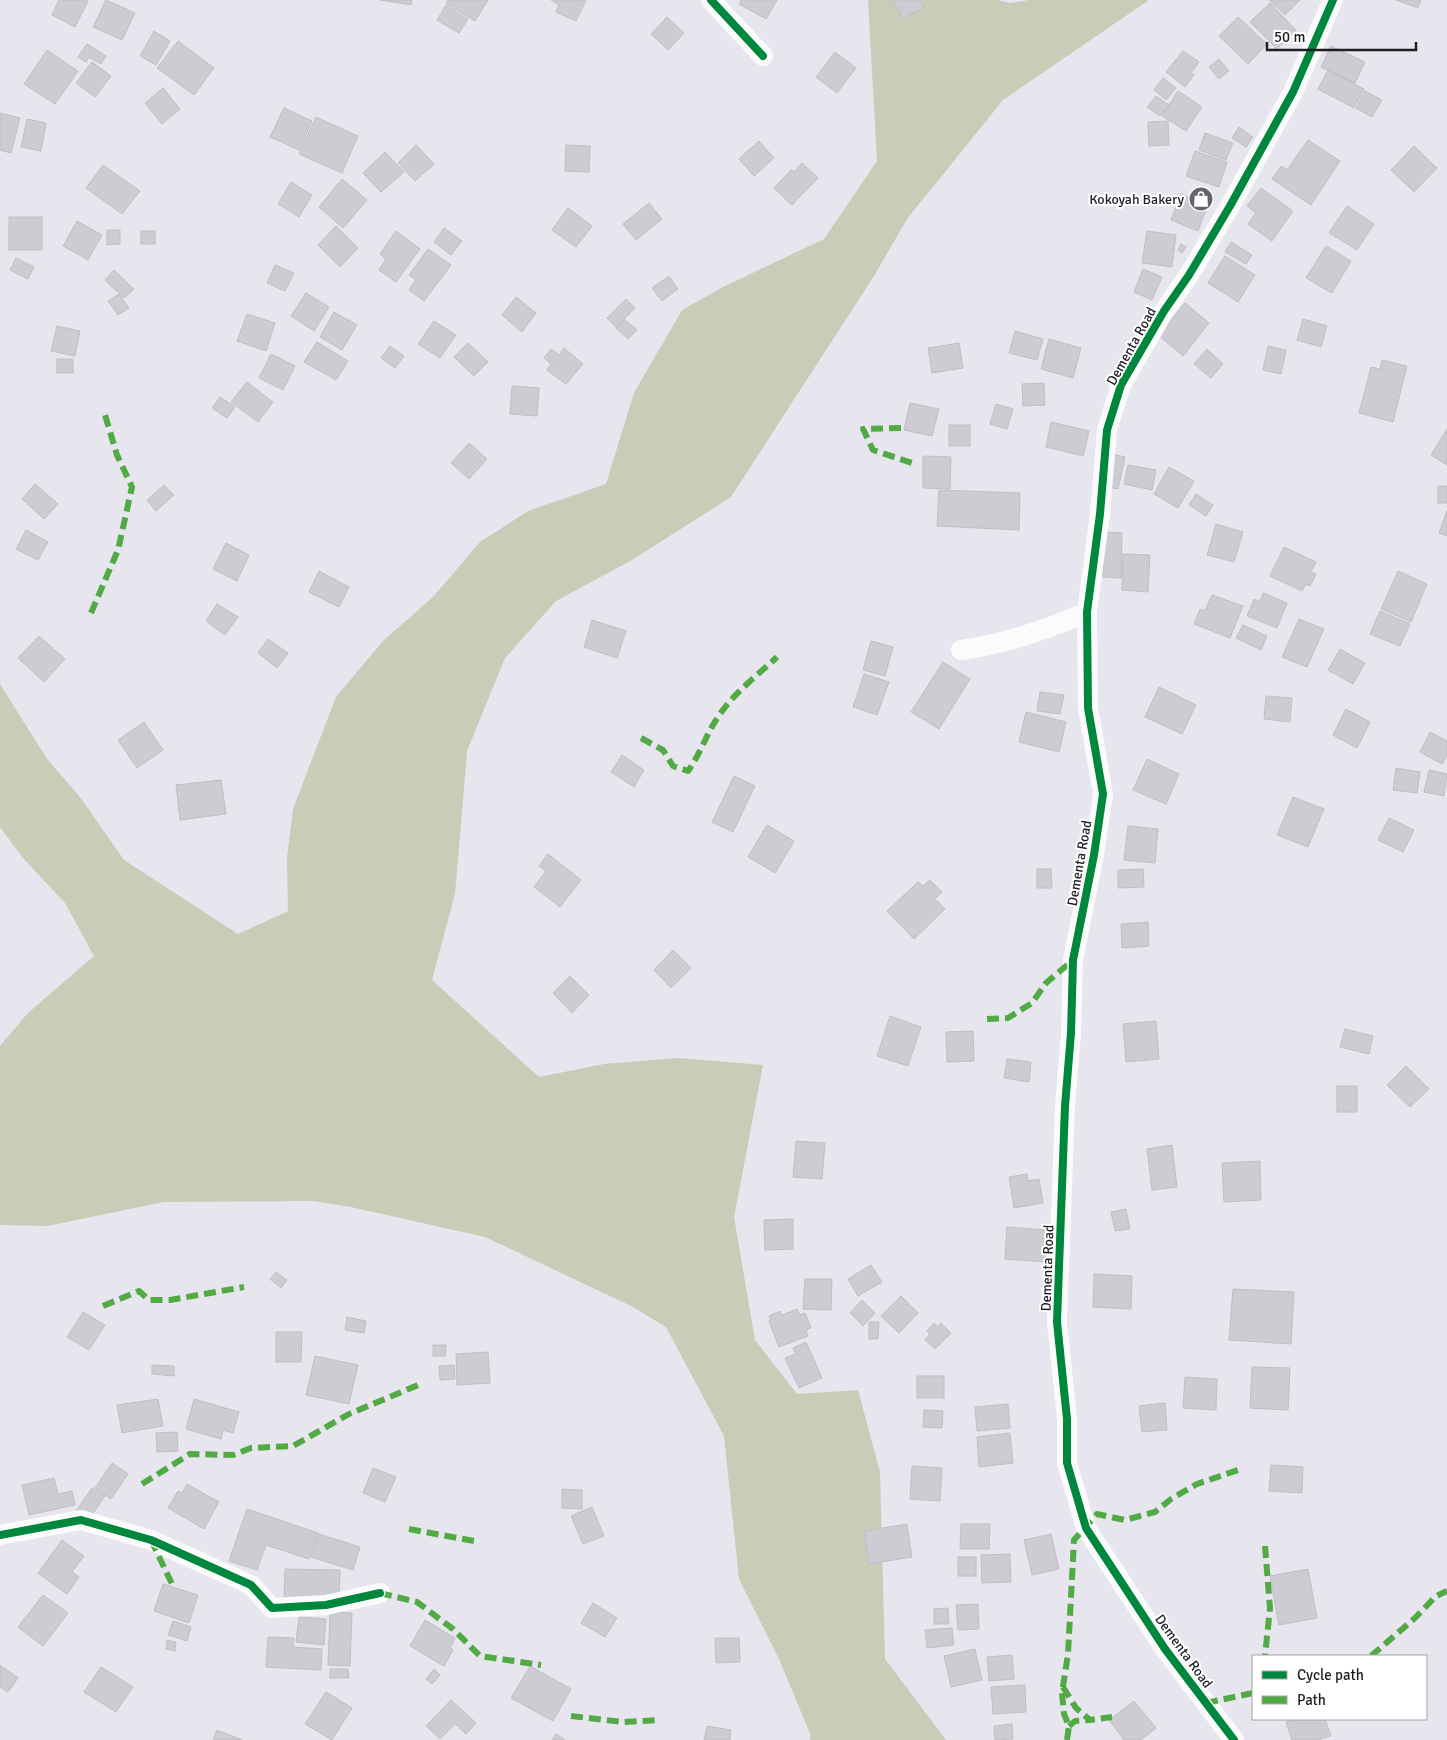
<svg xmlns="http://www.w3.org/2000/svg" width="1447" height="1740" viewBox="0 0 1447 1740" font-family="Signika,sans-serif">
<rect width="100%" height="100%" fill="#e7e5ee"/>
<path fill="#c8cdb8" d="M868,0H997L1010,3L1029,0H1149L1003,100L907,219L874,276L731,497L632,560L556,601L505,658L467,751L455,894L432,980L539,1077L604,1064L679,1058L763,1065L734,1217L755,1340L797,1394L858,1390L880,1472L885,1659L946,1740H810L811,1736L779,1659L739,1579L724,1436L666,1327L631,1306L485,1237L351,1207L313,1201L164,1202L47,1226L0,1225V1046L28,1013L94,956L65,903L22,857L0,827V684L47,759L80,797L124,860L238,934L288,911L287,858L293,809L336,697L384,640L433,597L480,542L528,511L606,484L634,393L682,310L723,287L824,239L877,161Z"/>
<g fill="#ceccd2" stroke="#c0bec5">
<path d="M59,0L88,1L75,27L52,15Z"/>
<path d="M106,0L135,13L122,40L93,27Z"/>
<path d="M380,0H412L411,5Z"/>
<path d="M448,0H488L475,21L446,3Z"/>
<path d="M551,0H586L576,21L556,12L559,5Z"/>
<path d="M741,0H777L766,19L739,4Z"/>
<path d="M892,0H920L924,7L904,19Z"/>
<path d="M1269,0H1300L1285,15Z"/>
<path d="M1396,0H1421L1418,8Z"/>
<path d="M1270,3L1296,30L1277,49L1250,22Z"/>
<path d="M446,5L468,19L459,33L437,20Z"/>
<path d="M667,17L684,33L668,50L651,34Z"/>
<path d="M1238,17L1267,44L1248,64L1219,36Z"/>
<path d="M154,31L170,41L156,65L140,56Z"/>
<path d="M178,41L214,68L194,95L157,68Z"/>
<path d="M87,44L106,56L101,64L89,57L86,62L78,57Z"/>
<path d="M1331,46L1365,62L1355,83L1321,67Z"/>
<path d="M47,50L78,71L55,104L24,84Z"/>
<path d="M1183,51L1199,62L1191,73L1194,75L1185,87L1166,72Z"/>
<path d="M835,52L856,68L837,93L816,77Z"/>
<path d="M1219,59L1229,71L1219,79L1209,67Z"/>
<path d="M92,62L111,76L95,97L76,83Z"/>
<path d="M1328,70L1364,89L1354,108L1318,89Z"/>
<path d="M1163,78L1176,88L1166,100L1154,90Z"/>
<path d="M163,88L180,109L162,124L145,103Z"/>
<path d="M1178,91L1202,107L1186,131L1162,116Z"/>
<path d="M1365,91L1382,100L1372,117L1356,108Z"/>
<path d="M1156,96L1169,105L1160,116L1147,107Z"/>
<path d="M284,108L312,121L299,150L270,137Z"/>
<path d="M0,113L20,118L11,153L0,150Z"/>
<path d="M316,117L358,136L342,173L299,154Z"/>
<path d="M27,119L46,123L41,151L21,147Z"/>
<path d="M1168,121L1169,145L1149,146L1148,122Z"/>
<path d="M1239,127L1253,137L1246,147L1232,138Z"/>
<path d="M1205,133L1233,143L1226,160L1199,150Z"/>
<path d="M1308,140L1340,161L1311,205L1272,179L1281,166L1287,170Z"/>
<path d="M759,141L774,158L754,176L739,159Z"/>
<path d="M416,145L434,164L415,181L398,163Z"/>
<path d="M566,145L590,146L589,172L565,171Z"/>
<path d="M1414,146L1437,168L1414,192L1391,170Z"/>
<path d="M1195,151L1227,162L1219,187L1186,176Z"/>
<path d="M385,152L404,172L381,192L363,173Z"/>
<path d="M802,163L818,178L792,205L774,188L791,170L794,172Z"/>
<path d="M103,165L140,191L122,214L86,188Z"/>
<path d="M342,179L367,200L343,228L319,207Z"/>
<path d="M291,182L312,195L299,217L278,204Z"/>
<path d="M1261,188L1293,211L1272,241L1248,224L1256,213L1247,206Z"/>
<path d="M1199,190L1212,194L1210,202L1196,198Z"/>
<path d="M1181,194L1208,204L1198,231L1171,220Z"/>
<path d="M649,203L662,219L636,240L623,224Z"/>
<path d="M1347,206L1374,224L1357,250L1329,233Z"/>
<path d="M568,208L592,226L576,247L552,230Z"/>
<rect x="9" y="217" width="33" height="33"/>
<path d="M77,221L102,235L88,260L63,246Z"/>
<path d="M336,226L358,248L340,267L318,245Z"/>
<path d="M444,228L462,241L451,255L434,242Z"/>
<path d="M107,230H120V244L107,245Z"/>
<rect x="141" y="231" width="14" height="13"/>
<path d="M396,231L420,249L396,282L379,270L386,259L380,254Z"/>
<path d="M1147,231L1176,235L1172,267L1142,263Z"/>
<path d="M1231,242L1252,255L1246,264L1225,252Z"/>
<path d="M1181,244L1186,247L1182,253L1178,250Z"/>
<path d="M1326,246L1351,261L1332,293L1306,278Z"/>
<path d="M428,249L451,265L424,301L409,290L416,280L409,275Z"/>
<path d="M1225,256L1255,275L1238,302L1208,283Z"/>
<path d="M16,258L34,267L28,279L10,270Z"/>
<path d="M275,265L294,273L285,291L267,283Z"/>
<path d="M1143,269L1162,277L1152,300L1134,292Z"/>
<path d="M114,270L134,289L124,298L105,280Z"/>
<path d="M669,276L678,289L662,301L652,288Z"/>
<path d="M306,293L329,307L314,331L291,316Z"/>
<path d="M119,294L129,308L118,315L108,301Z"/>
<path d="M516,297L536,313L522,332L502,315Z"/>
<path d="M626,299L635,308L616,327L607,318Z"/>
<path d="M1185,303L1209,323L1183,356L1158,335Z"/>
<path d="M334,312L357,325L342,350L320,337Z"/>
<path d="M247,314L275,323L266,351L237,341Z"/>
<path d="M624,319L637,330L628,339L616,328Z"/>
<path d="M1303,319L1327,326L1321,347L1297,340Z"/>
<path d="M434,321L456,335L440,358L418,344Z"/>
<path d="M57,326L80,331L75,356L51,351Z"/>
<path d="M1015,331L1043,339L1037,360L1009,353Z"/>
<path d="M1049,339L1081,348L1073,378L1041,369Z"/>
<path d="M317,342L348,361L336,380L304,362Z"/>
<path d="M468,343L488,362L474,376L454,357Z"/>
<path d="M959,343L963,368L932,373L928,348Z"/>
<path d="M390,346L404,356L395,368L381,358Z"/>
<path d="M1268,346L1286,350L1281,374L1263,370Z"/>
<path d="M564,348L583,364L566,384L547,370L551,364L544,358L551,349L559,355Z"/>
<path d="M1207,349L1223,364L1211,378L1194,364Z"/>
<path d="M271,354L295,366L283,390L259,378Z"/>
<rect x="57" y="359" width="16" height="14"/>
<path d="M1382,360L1407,366L1393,422L1359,413L1371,367L1380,369Z"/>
<path d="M247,382L273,402L258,422L231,402Z"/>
<path d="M1044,383L1045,405L1023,406L1022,384Z"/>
<path d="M512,386L539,388L537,416L510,414Z"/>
<path d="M220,397L235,407L227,418L212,408Z"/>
<path d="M910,403L939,409L932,436L904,430Z"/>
<path d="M996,404L1013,409L1007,429L990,424Z"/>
<path d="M1051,422L1089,431L1083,456L1046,447Z"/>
<rect x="949" y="425" width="21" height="21"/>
<path d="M1447,429V465L1431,455Z"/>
<path d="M469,443L487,459L469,479L451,463Z"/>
<path d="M1112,454L1125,457L1118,489L1104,486Z"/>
<path d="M923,456L951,457L950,489L923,488Z"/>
<path d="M1128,465L1156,470L1152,490L1124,484Z"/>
<path d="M1169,467L1194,481L1178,508L1154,494Z"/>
<path d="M35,484L58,504L44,519L22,499Z"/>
<path d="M164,485L174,495L156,511L147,500Z"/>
<rect x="1438" y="486" width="9" height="17"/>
<path d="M939,490L1020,493L1019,530L937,526Z"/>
<path d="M1196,494L1213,505L1206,516L1189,505Z"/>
<path d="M1447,511V536L1439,533Z"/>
<path d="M1216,524L1243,532L1234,562L1207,555Z"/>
<path d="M26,530L48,542L38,560L16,549Z"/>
<path d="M1104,532L1122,533L1121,578L1103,577Z"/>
<path d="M226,543L249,555L237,581L213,569Z"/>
<path d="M1284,547L1316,562L1311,572L1316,574L1310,586L1306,584L1302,591L1270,576Z"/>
<path d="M1123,554L1150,555L1148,592L1122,590Z"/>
<path d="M319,571L349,587L339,607L309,592Z"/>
<path d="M1398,571L1427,584L1411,622L1381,609Z"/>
<path d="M1263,593L1287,603L1277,628L1247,616L1254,599L1260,602Z"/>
<path d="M1212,595L1243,606L1230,638L1194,624L1200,609L1205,611Z"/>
<path d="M217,604L238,617L225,635L206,621Z"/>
<path d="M1380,611L1410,624L1400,646L1370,634Z"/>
<path d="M1299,619L1324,629L1307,667L1282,657Z"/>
<path d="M592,620L626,631L617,658L584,647Z"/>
<path d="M1243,625L1267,636L1261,650L1236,638Z"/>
<path d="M39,636L65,659L44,682L18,658Z"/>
<path d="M268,639L288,653L277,668L258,653Z"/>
<path d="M871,641L893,647L885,676L863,670Z"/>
<path d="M1340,649L1365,663L1353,684L1328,670Z"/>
<path d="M943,662L970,679L939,729L911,712Z"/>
<path d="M864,674L889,682L877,715L853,707Z"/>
<path d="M1159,687L1196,705L1182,734L1145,717Z"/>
<path d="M1040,692L1064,695L1060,714L1037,711Z"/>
<path d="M1266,696L1292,698L1290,722L1264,719Z"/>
<path d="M1346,709L1370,722L1357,748L1333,735Z"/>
<path d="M1026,712L1066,722L1059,752L1019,742Z"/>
<path d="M144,722L163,750L137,768L118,740Z"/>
<path d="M1430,732L1447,741V755L1442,764L1420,752Z"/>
<path d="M622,755L644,770L634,787L611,772Z"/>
<path d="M1147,759L1179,774L1166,804L1133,790Z"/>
<path d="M1396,768L1420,772L1417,793L1393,790Z"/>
<path d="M1429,770L1447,774L1444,796L1424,792Z"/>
<path d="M734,776L755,786L733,832L712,822Z"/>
<path d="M221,780L226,814L180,820L176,785Z"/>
<path d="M1293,797L1324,809L1308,847L1277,835Z"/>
<path d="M1389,818L1414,830L1403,852L1378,840Z"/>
<path d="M767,825L794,841L775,873L748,857Z"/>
<path d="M1128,826L1158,829L1155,863L1124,860Z"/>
<path d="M548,854L581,880L560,907L534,887L546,871L539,866Z"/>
<path d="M1037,869H1051L1052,888H1037Z"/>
<path d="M1143,869L1144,887L1118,888V870Z"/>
<path d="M930,880L942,892L935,899L945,909L914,939L887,911L918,882L923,886Z"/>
<path d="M1148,922L1149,946L1122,948L1121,924Z"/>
<path d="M673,950L691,968L671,988L654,970Z"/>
<path d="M570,976L589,995L572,1013L553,993Z"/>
<path d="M890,1016L921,1027L908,1066L877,1056Z"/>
<path d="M1156,1021L1159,1059L1126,1062L1123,1024Z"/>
<path d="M1345,1029L1373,1036L1369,1054L1340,1047Z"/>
<path d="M973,1031L974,1061L947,1062L946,1032Z"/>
<path d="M1007,1059L1031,1062L1029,1082L1004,1078Z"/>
<path d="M1406,1066L1429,1089L1410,1107L1387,1085Z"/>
<rect x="1337" y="1086" width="20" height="26"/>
<path d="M796,1141L825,1143L822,1179L793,1177Z"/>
<path d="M1172,1145L1177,1187L1152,1190L1147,1149Z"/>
<path d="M1260,1161L1261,1200L1224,1202L1222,1163Z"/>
<path d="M1027,1174L1028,1181L1039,1179L1043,1203L1014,1208L1009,1177Z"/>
<path d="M1126,1209L1130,1229L1115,1231L1111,1212Z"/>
<path d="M793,1219V1249L765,1250L764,1220Z"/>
<path d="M1007,1227L1046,1230L1045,1262L1005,1259Z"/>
<path d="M871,1265L882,1282L858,1296L848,1279Z"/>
<path d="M276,1272L287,1280L281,1288L270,1279Z"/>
<path d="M1094,1274L1132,1276L1131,1309L1093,1307Z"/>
<path d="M805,1279H832L831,1310L803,1309Z"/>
<path d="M1233,1289L1294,1292L1291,1344L1229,1340Z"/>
<path d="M901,1296L918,1313L899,1333L881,1316Z"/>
<path d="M862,1300L875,1313L863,1326L850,1313Z"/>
<path d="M797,1309L800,1315L805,1313L811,1328L806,1330L808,1336L779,1347L769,1321L771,1320L769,1316L780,1311L782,1315Z"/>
<path d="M83,1312L105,1325L89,1350L67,1337Z"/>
<path d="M347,1317L366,1321L364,1333L345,1330Z"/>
<path d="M869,1322H879L878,1339H869Z"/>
<path d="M934,1323L937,1327L941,1323L951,1333L935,1349L925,1340L930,1334L927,1331Z"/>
<path d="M276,1332H302L301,1362H276Z"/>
<path d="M806,1342L822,1378L799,1388L785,1358L796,1354L793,1348Z"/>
<path d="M433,1345H446L445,1356H433Z"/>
<path d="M488,1352L490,1383L457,1385L456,1354Z"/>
<path d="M315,1356L358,1365L349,1404L306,1395Z"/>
<path d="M152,1365L174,1366V1376L152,1374Z"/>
<path d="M454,1365L455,1379L440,1380L439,1366Z"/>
<path d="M1252,1367L1290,1368L1288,1410L1250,1408Z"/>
<rect x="917" y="1376" width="27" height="22"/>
<path d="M1185,1377L1217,1379L1216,1410L1183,1408Z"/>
<path d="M158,1399L163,1426L122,1433L117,1405Z"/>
<path d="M194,1399L239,1412L233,1433L223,1430L221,1439L186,1429Z"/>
<path d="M1165,1403L1167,1430L1142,1432L1139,1406Z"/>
<path d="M1008,1404L1010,1428L977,1431L975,1407Z"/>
<path d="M924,1410L943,1411L942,1428L923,1427Z"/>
<path d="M177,1432L178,1451L157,1452L156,1433Z"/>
<path d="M1010,1433L1013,1463L979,1467L977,1437Z"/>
<path d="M112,1463L128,1474L111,1499L95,1488Z"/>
<path d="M1271,1465L1303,1467L1302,1493L1269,1491Z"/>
<path d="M912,1466L942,1468L940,1501L910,1499Z"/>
<path d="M373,1468L396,1477L385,1502L363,1493Z"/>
<path d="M54,1478L58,1494L72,1491L75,1505L29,1515L22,1485Z"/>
<path d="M187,1484L219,1502L204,1529L168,1508L178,1491L182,1493Z"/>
<path d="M92,1488L105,1496L89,1519L76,1511Z"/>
<path d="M562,1489L582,1490V1509L562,1508Z"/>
<path d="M592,1507L604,1536L583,1544L571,1516Z"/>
<path d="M247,1509L318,1533L309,1559L266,1545L257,1570L229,1561Z"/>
<path d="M907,1524L912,1557L869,1564L864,1531Z"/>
<path d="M961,1524H990L989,1549H960Z"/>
<path d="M319,1534L360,1547L353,1570L311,1557Z"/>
<path d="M1051,1534L1059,1569L1032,1575L1024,1540Z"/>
<path d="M62,1540L84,1556L72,1572L79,1577L67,1594L38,1573Z"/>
<path d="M1010,1554L1011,1582L982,1583L981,1555Z"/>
<rect x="958" y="1557" width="18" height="19"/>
<path d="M285,1569L340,1570L339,1600H284Z"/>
<path d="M1308,1569L1317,1618L1279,1625L1270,1576Z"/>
<path d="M163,1584L198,1595L189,1623L154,1611Z"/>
<path d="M43,1595L68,1613L43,1646L18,1627Z"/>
<path d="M593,1603L617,1618L605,1637L581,1623Z"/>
<path d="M978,1604L979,1629L958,1630L956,1605Z"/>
<path d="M948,1608L949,1624H934V1609Z"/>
<path d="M330,1612L352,1613L350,1666L328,1665Z"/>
<path d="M299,1617L326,1619L324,1645L296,1642Z"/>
<path d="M425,1620L455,1638L450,1648L453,1650L444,1666L410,1646Z"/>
<path d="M173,1621L191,1627L187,1641L168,1635Z"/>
<path d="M952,1628L954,1645L927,1648L925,1630Z"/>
<path d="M268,1637L294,1638L293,1647L322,1649L321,1670L266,1667Z"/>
<path d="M715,1638H739L740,1662L716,1663Z"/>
<path d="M167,1640L176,1642L175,1651L166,1649Z"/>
<path d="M975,1649L982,1680L951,1687L944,1656Z"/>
<path d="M1012,1655L1014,1679L989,1681L987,1657Z"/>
<path d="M0,1665L18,1678L8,1692L0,1687Z"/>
<path d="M530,1666L571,1689L553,1721L511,1698Z"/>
<path d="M101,1667L133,1687L116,1712L84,1692Z"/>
<path d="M330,1669H348L349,1678H330Z"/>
<path d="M434,1669L440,1675L432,1684L426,1679Z"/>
<path d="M1025,1685L1026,1712L993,1714L991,1687Z"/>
<path d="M326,1692L352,1708L332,1740L305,1724Z"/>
<path d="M451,1700L476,1723L466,1734L455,1724L440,1739L426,1726Z"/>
<path d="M1134,1701L1156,1728L1141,1740H1124L1109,1720Z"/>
<path d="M1295,1719H1325L1331,1736L1318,1740H1292L1286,1722Z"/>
<path d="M1012,1724L1013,1739L995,1740L994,1726Z"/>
<path d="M707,1726L731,1730L730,1740H704Z"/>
<path d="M217,1730L242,1740H213Z"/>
<path d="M556,1734L565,1740H552Z"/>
</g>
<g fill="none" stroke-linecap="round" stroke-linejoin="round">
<g stroke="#fbfbfc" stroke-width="20">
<path d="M711,0L763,56"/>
<path d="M961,650C1005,644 1046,630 1087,612"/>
<path d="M0,1535L81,1520L151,1540L251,1585L272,1608L326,1605L380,1593"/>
<path d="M1234,1740L1165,1649L1086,1528L1067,1463V1419L1057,1322L1065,1106L1071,1033L1073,960L1094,855L1103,794L1088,708L1087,612L1100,514L1107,430L1121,385L1164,311L1189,275L1230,206L1293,92L1333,0"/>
</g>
<g stroke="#52aa44" stroke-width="6" stroke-dasharray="12 6" stroke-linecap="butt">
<path d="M901,428L863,429L873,450L912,463"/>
<path d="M91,613L118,550L132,487L117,455L105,415"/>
<path d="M641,738L663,750L673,766L688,771C701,753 707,732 720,714C735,692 758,675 777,657"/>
<path d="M987,1019L1008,1018L1032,1003L1046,983L1073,960"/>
<path d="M103,1306L139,1291L149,1300H170L244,1287"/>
<path d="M142,1484L190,1454L233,1455L251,1448L293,1446L349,1414L423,1383"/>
<path d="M409,1529L474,1541"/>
<path d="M151,1540L173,1586"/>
<path d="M1265,1546L1270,1608L1265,1656"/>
<path d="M380,1593L417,1602L453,1629L480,1656L541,1665"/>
<path d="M1371,1656L1415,1618L1436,1596L1447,1591"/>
<path d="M1063,1687L1076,1708L1090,1720L1112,1717"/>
<path d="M1206,1703L1253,1693"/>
<path d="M571,1716L623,1722L659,1720"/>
<path d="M1069,1726L1075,1721L1090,1720"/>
<path d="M1067,1740L1069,1726L1064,1714L1062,1693L1068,1654L1074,1540L1097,1514L1125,1520L1155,1512L1171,1499L1197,1484L1238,1470"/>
</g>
<defs>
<g id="cycleway">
<path d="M711,0L763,56"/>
<path d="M0,1535L81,1520L151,1540L251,1585L272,1608L326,1605L380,1593"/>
<path d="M1234,1740L1165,1649L1086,1528L1067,1463V1419L1057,1322L1065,1106L1071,1033L1073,960L1094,855L1103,794L1088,708L1087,612L1100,514L1107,430L1121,385L1164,311L1189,275L1230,206L1293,92L1333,0"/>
</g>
</defs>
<use href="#cycleway" stroke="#fff" stroke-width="11"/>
<use href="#cycleway" stroke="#00873e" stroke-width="8"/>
</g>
<defs>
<symbol id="shop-disc" viewBox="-11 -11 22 22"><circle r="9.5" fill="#65646b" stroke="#fff"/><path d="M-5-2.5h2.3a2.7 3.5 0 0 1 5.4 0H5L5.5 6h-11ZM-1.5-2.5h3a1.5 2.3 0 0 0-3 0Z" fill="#fff"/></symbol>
</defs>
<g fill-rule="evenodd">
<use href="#shop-disc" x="1187" y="185" width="28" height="28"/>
</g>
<g text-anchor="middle" stroke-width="4" stroke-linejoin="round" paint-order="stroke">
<g font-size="14" fill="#1f1e24" stroke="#fff" text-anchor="end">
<text x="1184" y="204">Kokoyah Bakery</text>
</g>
<g font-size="14" fill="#1f1e24" stroke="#fff">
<text transform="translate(1131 346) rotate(-61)" y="5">Dementa Road</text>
<text transform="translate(1079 863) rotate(-80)" y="5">Dementa Road</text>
<text transform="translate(1047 1268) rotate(-88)" y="5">Dementa Road</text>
<text transform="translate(1184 1651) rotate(54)" y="5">Dementa Road</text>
</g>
</g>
<rect x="1252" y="1655" width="175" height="65" fill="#ffffff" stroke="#a5a5a7"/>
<rect x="1262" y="1671" width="25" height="8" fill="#00873e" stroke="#a5a5a7"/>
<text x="1297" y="1680" font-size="15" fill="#1f1e24">Cycle path</text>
<rect x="1262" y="1696" width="25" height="8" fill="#52aa44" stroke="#a5a5a7"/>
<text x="1297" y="1705" font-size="15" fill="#1f1e24">Path</text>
<path d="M1267 42v8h149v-8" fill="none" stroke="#1f1e24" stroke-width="2.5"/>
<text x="1274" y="42" font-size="15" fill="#1f1e24" stroke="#ffffff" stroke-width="4" paint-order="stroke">50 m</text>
</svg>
